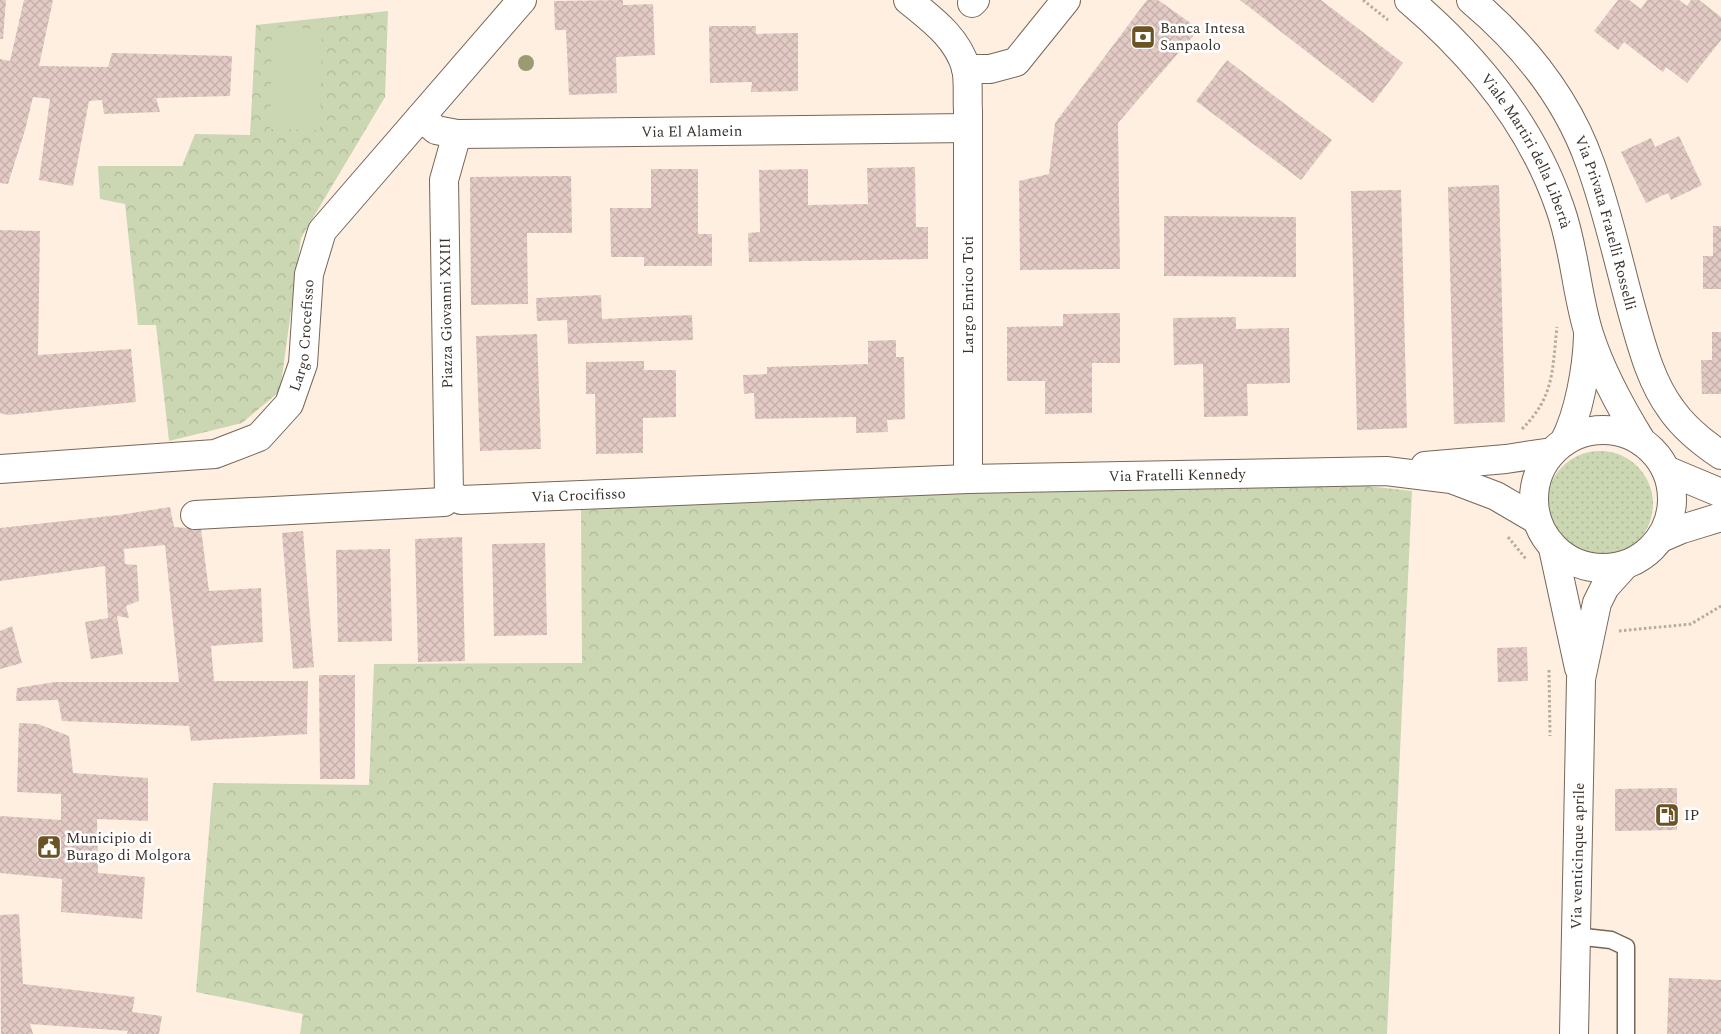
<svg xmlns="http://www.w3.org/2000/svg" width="1721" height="1034" viewBox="0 0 1721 1034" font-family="Spectral,serif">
<defs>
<pattern id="grass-dots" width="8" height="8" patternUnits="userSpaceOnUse" patternTransform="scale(1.25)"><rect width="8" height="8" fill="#cbd6b2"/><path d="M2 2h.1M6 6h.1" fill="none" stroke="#afb899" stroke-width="1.8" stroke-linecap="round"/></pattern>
<pattern id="park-crowns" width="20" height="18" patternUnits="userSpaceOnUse" patternTransform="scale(1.25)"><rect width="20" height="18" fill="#cbd6b2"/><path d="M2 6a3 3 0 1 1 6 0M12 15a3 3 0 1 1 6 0" fill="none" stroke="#afb899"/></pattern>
<pattern id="building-cross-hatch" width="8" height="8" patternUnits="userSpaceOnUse" patternTransform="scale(1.25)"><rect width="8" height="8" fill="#e4cac4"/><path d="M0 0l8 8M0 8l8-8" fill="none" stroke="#c4aea9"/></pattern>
</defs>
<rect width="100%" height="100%" fill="#feefe1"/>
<circle fill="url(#grass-dots)" cx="1600" cy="504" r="53"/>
<g fill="url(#park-crowns)">
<path d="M388,11L385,97L301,238L280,391L242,423L169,441L156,325H138L125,204L100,199L98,166H182L195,134L250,135L256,25Z"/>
<path d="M1341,483L1412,491L1387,1034H300L303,1014L196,992L213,783L369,785L374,664L582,663L581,508L871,491Z"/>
</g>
<path fill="#cbd6b2" d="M272,27L322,29L320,130L270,129Z"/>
<g fill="url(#building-cross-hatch)">
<path d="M0,0H6L3,39H0Z"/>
<path d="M24,0H53L39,66L108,67L112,53L232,56L230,96L156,98L160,112L104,114L102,100L89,101L73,186L39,180L50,99L33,97L25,130L8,184L0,183V59L10,61Z"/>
<path d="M623,0V5L653,4L655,55L616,57L617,93L569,95L566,30H555L554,1Z"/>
<path d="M1147,0H1158L1199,29L1118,123L1120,269L1020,270L1019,181L1049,174L1055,123Z"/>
<path d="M1240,0H1321L1403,63L1373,103Z"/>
<path d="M1618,0H1629L1641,9L1647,0H1679L1687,6L1691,0H1699L1721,17V40L1687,83L1666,67L1663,72L1624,42L1618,50L1594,31Z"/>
<path d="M709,26H756V34L798,33V91L751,92L752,82L710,83Z"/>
<path d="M1227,60L1332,140L1301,180L1196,101Z"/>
<path d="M1679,136L1702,185L1671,200L1668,193L1646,203L1621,152L1651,138L1655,147Z"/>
<path d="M915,167L916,227H928V259L749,262L748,233L760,232L759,170L808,169V205L868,204L867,168Z"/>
<path d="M651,169H698V234H712V266H644V257H611L610,208H651Z"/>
<path d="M571,176L572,233H527L528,304L471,305L470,177Z"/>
<path d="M1499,185L1505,422L1454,424L1448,187Z"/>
<path d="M1401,190L1407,428L1357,430L1351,191Z"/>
<path d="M1164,216L1296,217V277L1164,276Z"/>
<path d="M1713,226H1721V289H1703V256H1713Z"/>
<path d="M0,230L40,231L38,355L131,349L136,402L8,415L0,413Z"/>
<path d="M601,295L602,319L692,315L693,340L568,344L567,320L537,321L536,298Z"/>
<path d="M1120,313V363H1092V413L1045,414V381H1007V327L1063,326V314Z"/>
<path d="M1236,317V329L1289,328L1290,383L1247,384L1248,416L1204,417L1203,364L1174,365L1173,318Z"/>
<path d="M1712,332H1721V394H1702L1701,360H1712Z"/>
<path d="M537,334L541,449L480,451L476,336Z"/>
<path d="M896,340V357H904L905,419L887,420L888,432L856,433V417L755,419L754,393L744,394L743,375L767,374V367L868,364V341Z"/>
<path d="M644,361V370H676V417L643,418V453L596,454L595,394H586V362Z"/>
<path d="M170,507L174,527L201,529L209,591L261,588L263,642L211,646L214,681H308L307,734L191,741L189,726L62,721L58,700L16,701L17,688L55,682H179L165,545L124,549L125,564L137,565L139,601L126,606L129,618L117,616L123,654L91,659L85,622L108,618L105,566L0,581V528L119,515Z"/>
<path d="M303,531L314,667L293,669L282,533Z"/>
<path d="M462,537L465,661L418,662L415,539Z"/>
<path d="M545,543L547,635L494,636L492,544Z"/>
<path d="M390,549L392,641L338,642L336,550Z"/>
<path d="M12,626L22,663L0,669V631Z"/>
<path d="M1527,647L1528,681L1498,682L1497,648Z"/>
<path d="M319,675H355V779H320Z"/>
<path d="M19,723L38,724L69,736L73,773L148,778V821L97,819L98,873L145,877L142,919L61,912L62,879L0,873V816L61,820V794L17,792Z"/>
<path d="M1677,788V830L1615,831V789Z"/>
<path d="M19,914L23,984L135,997L132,1012L162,1016L159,1034H127L128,1031L30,1024L33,1034H1L0,915Z"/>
<path d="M1669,978L1721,980V1034H1667Z"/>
</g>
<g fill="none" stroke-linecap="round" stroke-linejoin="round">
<defs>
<path id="service" d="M1575,936L1611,940L1626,947V1034"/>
<g id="minor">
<path d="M908,0C931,19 957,37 966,68C969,81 967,98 968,111V479"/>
<path id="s1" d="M1471,0C1522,43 1567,98 1590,163C1608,212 1619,265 1633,315C1642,347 1651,382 1671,409C1684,428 1703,443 1721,455"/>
<path d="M972,3L975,0"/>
<path d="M966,69H990L1016,62L1066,0"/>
<path id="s2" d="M421,117L436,130L457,134L968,128"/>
<path d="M1425,466L1506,459L1552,452"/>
<path id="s3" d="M0,469L215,454L259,437L289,404L303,364L309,274L322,231L522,0"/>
<path id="s4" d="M449,494L461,500L968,479L1386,471L1451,479L1496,496L1537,520"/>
<path d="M449,494L444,180L457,134"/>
<path d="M195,515L444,502L449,494"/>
</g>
<g id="tertiary">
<path id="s5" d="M1409,0C1476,57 1531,124 1560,208C1575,250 1576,293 1589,334C1601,372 1621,408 1642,442"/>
<circle cx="1603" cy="499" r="69"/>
<path d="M1564,442C1579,414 1587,368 1588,336"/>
<path d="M1666,470L1721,493"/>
<path d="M1661,538L1682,529L1721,517"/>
<path d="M1553,548L1579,668"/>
<path id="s6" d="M1574,1034L1581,679L1597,603L1605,587L1624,566"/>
</g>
</defs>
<use href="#service" stroke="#766758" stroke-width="19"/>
<use href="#minor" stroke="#766758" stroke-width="30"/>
<use href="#tertiary" stroke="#766758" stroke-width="30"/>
<g stroke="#b7aba0" stroke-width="3" stroke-dasharray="2.5 2.5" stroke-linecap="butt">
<path d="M1363,0L1388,20"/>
<path d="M1522,429C1555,396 1552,370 1557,327"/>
<path d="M1508,537L1526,559"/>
<path d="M1619,631L1691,624L1721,606"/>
<path d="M1549,670L1550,736"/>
</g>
<use href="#service" stroke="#fff" stroke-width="16"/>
<use href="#minor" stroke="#fff" stroke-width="28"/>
<use href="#tertiary" stroke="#fff" stroke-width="28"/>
</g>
<circle fill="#9a9b72" cx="526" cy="63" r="8"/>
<defs>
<symbol id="bank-square" viewBox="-11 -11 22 22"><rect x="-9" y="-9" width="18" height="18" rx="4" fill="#6b5323" stroke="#fff"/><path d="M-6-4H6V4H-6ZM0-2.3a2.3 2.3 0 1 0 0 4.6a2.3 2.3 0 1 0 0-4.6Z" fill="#fff"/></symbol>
<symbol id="fuel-square" viewBox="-11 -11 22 22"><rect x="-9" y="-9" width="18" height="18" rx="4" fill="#6b5323" stroke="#fff"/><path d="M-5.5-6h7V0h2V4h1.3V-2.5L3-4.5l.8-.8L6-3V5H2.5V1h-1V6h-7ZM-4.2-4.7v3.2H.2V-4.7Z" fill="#fff"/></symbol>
<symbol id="civic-square" viewBox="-11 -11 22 22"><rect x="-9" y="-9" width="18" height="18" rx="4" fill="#6b5323" stroke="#fff"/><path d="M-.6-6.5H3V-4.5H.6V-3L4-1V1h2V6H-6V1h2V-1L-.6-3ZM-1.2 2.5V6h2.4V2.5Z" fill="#fff"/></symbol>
</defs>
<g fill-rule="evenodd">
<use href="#bank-square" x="1129" y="23" width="28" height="28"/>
<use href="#fuel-square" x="1653" y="801" width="28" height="28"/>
<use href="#civic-square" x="35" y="833" width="28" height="28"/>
</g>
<g text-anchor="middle" stroke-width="5" stroke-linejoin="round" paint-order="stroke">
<g font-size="15" fill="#3a332d" stroke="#fff" text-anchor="start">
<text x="1160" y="33">Banca Intesa<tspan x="1160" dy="17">Sanpaolo</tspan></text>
<text x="1684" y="820">IP</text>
<text x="66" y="843">Municipio di<tspan x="66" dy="17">Burago di Molgora</tspan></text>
</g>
<g font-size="15" fill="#3a332d" stroke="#fff">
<text dy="5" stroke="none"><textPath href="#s2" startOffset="276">Via El Alamein</textPath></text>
<text dy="5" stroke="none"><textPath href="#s5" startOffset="194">Viale Martiri della Libertà</textPath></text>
<text dy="5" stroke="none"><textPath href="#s1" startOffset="266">Via Privata Fratelli Rosselli</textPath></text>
<text transform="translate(968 295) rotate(-90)" y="5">Largo Enrico Toti</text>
<text transform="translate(446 313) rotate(-91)" y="5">Piazza Giovanni XXIII</text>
<text dy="5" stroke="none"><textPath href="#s3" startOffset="378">Largo Crocefisso</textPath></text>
<text dy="5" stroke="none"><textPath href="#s4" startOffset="730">Via Fratelli Kennedy</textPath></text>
<text dy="5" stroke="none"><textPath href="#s4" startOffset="131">Via Crocifisso</textPath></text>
<text dy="5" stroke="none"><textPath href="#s6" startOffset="178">Via venticinque aprile</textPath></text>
</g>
</g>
</svg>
